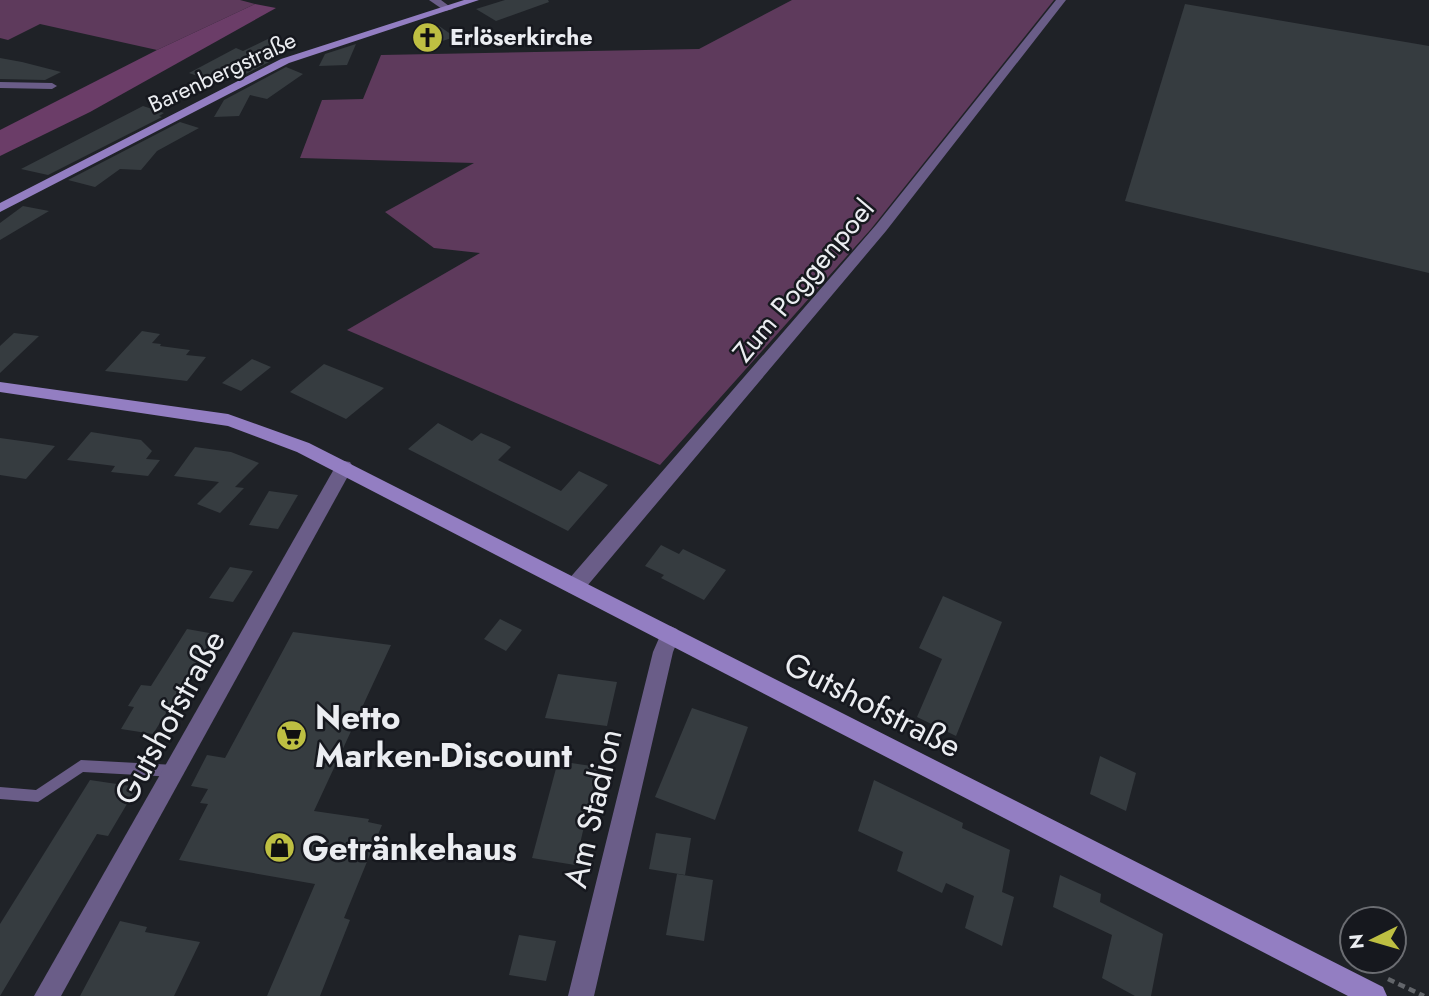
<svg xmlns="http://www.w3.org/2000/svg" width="1429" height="996" viewBox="0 0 1429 996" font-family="Jost,sans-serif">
<rect width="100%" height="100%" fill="#1f2227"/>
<g fill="#5e3a5c">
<path d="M0,0H240L255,4L157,50L40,24L8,40L0,38Z"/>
<path d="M792,0H1054L871,229L660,465L347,330L480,253L434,248L385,212L474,163L300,158L322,100L363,99L381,55L699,49Z"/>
</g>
<path fill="#6b3d68" d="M255,4L276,8L90,112L0,156V130L157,50Z"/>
<g fill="#363c40">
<path d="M505,0H548L549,2L496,21L476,9Z"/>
<path d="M1185,4L1429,46V273L1125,201Z"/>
<path d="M439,26L455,37L436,43L420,32Z"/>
<path d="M276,35L282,47L261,57L271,61L236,79L243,67L215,82L189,73L236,48L243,51Z"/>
<path d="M356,44L347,65L319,66L325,54Z"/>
<path d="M0,58L22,62L61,72L45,80L0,79Z"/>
<path d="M286,67L303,74L267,99L250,95L239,116L214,117L224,100Z"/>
<path d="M143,106L164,113L159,116L162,117L48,175L21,169Z"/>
<path d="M180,122L199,128L157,151L141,170L120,169L95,187L68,180Z"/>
<path d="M23,206L49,211L0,240V223Z"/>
<path d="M142,331L160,334L152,343L161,344L160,346L190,350L186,355L206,357L187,381L105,371Z"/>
<path d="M14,333L39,336L0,373V346Z"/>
<path d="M252,359L271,367L241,391L222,383Z"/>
<path d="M324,364L384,388L346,419L290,392Z"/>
<path d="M438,423L472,441L481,433L506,444L511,447L498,460L561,491L579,471L608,485L568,531L408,449Z"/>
<path d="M91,432L141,440L152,451L146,459L160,460L148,476L111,472L115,466L67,460Z"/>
<path d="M0,438L36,443L55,446L26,479L0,475Z"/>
<path d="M195,447L231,452L259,463L235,487L244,488L220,513L197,504L219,482L174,476Z"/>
<path d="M269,491L298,495L278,529L249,525Z"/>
<path d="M661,545L679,554L683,549L726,570L704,600L661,578L664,575L645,566Z"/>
<path d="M230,567L253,571L233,602L209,598Z"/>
<path d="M943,596L1002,622L956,736L917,717L942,659L919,648Z"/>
<path d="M500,619L522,630L506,651L484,639Z"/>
<path d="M187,629L215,634L153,734L121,729L134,707L128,706L141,685L151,686Z"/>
<path d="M293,632L391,645L314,811L369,819L368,822L382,825L344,918L350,920L320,996H267L315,884L179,860L208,804L200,803L208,789L191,786L207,755L225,758Z"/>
<path d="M558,674L617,682L607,726L545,718Z"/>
<path d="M692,708L748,727L715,820L655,797Z"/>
<path d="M1100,756L1136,773L1126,811L1090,794Z"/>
<path d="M558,761L598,767L575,865L532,858Z"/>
<path d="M90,780L137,787L108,836L97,834L0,996V924Z"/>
<path d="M874,780L963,823L962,828L1010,850L1002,892L1014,897L1002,946L965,928L974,896L946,883L942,893L897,871L903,852L858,831Z"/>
<path d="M656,833L691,838L685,875L649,869Z"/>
<path d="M677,874L713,880L704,941L666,935Z"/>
<path d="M1060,875L1101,894L1100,902L1163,934L1151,996H1135L1102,978L1112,935L1053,907Z"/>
<path d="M120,921L147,927L145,932L200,942L174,996H80Z"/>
<path d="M519,935L556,941L546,981L509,975Z"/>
</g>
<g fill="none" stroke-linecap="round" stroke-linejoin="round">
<path stroke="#63666b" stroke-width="4.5" stroke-dasharray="7 4.5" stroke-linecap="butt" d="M1388,979L1424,996"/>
<path fill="#6a5d88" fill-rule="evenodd" d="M81,760L175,765L179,767L181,771L179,775L175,777L83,772L38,802L0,799V787L36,790Z"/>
<g fill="#6a5d88" fill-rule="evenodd">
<path d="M429,0H441L453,9L445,11Z"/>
<path d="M1056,0H1066L886,231L582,592L575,594L568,592L566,586L568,580L876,225Z"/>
<path d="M0,82L52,83L57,86L52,89L0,88Z"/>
<path d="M344,461L350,462L353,467L61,996H34L338,462Z"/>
<path d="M670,626L677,629L680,635L673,652L594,996H568L653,652L663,629Z"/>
</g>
<g fill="#937ec2" fill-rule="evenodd">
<path d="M464,0H479L289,63L0,212V203L281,59Z"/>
<path d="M0,382L228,414L309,443L1383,987L1387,996H1348L297,452L228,426L0,392Z"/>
</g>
</g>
<defs>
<symbol id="church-disc" viewBox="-11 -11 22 22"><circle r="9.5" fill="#bebf42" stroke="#16181e"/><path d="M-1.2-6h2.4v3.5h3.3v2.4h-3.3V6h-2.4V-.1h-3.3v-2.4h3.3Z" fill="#111"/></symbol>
<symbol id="supermarket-disc" viewBox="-11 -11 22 22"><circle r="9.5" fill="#bebf42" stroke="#16181e"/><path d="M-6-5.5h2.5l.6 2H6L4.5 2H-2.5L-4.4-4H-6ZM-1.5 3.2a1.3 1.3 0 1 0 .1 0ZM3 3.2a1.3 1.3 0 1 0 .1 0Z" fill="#111"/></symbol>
<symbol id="shop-disc" viewBox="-11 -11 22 22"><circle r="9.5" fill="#bebf42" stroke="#16181e"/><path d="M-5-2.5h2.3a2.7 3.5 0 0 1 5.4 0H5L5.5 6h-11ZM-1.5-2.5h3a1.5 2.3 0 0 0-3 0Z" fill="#111"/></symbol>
</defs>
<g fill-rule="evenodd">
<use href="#church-disc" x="410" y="20" width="35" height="35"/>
<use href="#supermarket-disc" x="274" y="718" width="35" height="35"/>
<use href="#shop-disc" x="262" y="830" width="35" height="35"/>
</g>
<g text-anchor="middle" stroke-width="5" stroke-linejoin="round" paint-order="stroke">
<g font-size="23" font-weight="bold" fill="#ebedf1" stroke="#16181e" text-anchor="start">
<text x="450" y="45">Erlöserkirche</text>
</g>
<g font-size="23" fill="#ebedf1" stroke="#16181e">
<text transform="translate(222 72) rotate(-25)" y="8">Barenbergstraße</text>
</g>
<g font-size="28" fill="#ebedf1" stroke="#16181e">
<text transform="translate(803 280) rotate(-50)" y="10">Zum Poggenpoel</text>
</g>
<g font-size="33" fill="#ebedf1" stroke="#16181e">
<text transform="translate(873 704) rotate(27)" y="12">Gutshofstraße</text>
<text transform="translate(169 717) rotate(-61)" y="12">Gutshofstraße</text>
<text transform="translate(592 808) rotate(-77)" y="12">Am Stadion</text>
</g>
<g font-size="33" font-weight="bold" fill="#ebedf1" stroke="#16181e" text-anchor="start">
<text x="315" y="729">Netto<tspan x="315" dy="38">Marken-Discount</tspan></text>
<text x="302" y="860">Getränkehaus</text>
</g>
</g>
<g transform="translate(1373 940) rotate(265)"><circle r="33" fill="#16181e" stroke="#6b6d72" stroke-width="2"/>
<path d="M0-5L12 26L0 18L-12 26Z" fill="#bebf42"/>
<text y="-10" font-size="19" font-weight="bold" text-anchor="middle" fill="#ebedf1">N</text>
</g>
</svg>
